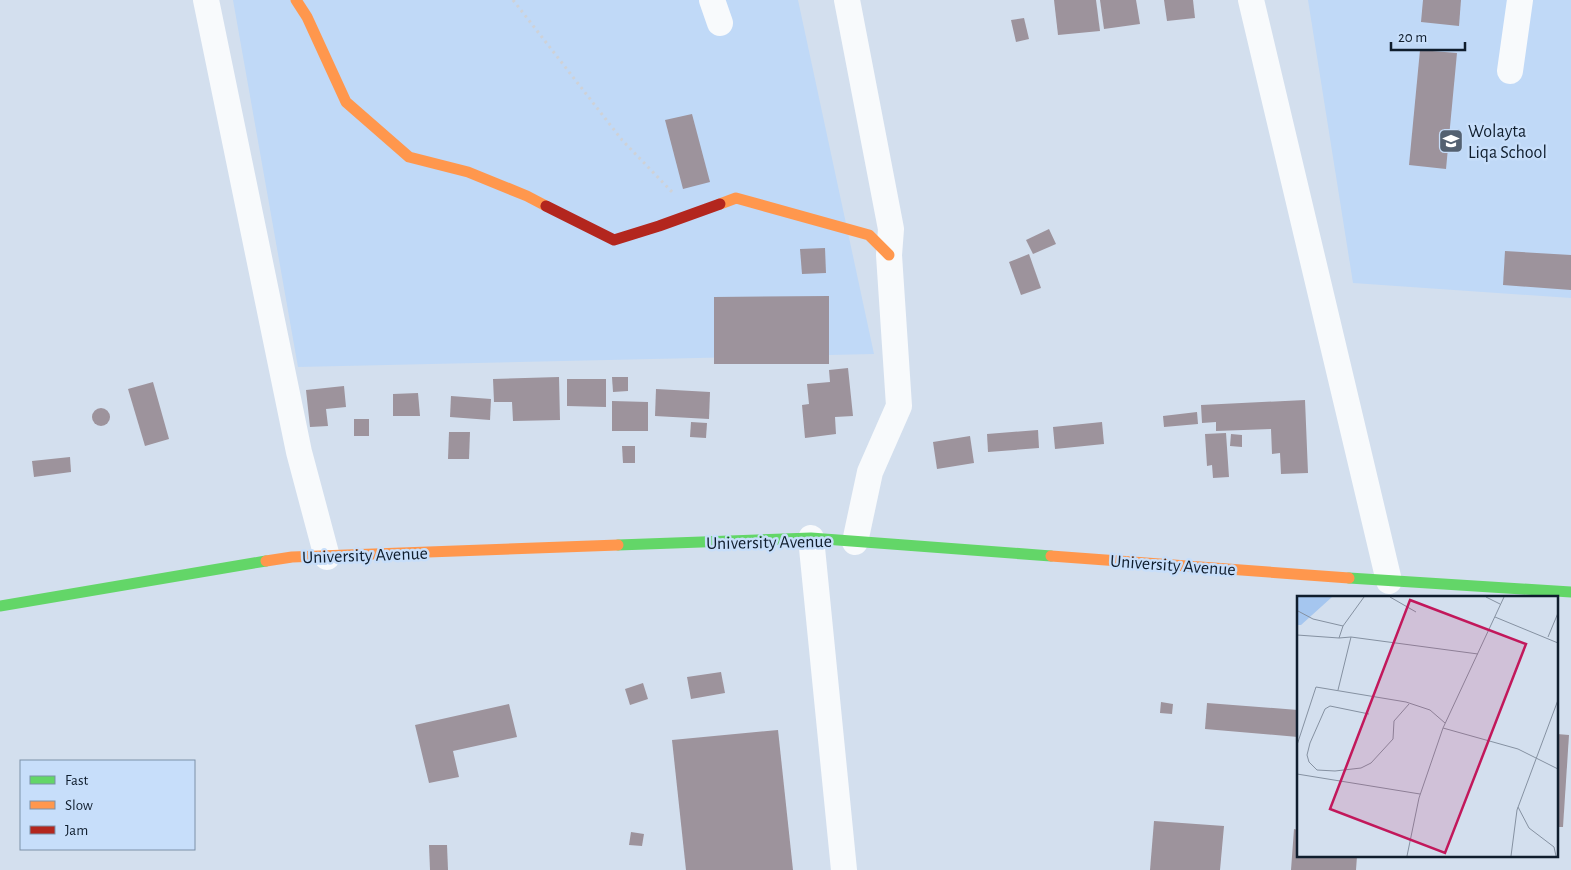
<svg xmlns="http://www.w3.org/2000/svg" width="1571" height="870" viewBox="0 0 1571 870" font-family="'Alegreya Sans',sans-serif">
<rect width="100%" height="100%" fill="#d3dfee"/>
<g fill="#c0d9f7">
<path d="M233,0H798L874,354L298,367Z"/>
<path d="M1308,0H1571V298L1353,283Z"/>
</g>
<g fill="#9d939c">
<path d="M1054,0H1096L1100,31L1058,35Z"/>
<path d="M1100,0H1136L1140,24L1104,29Z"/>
<path d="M1164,0H1193L1195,18L1167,21Z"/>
<path d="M1423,0H1461L1459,26L1421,22Z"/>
<path d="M1024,18L1029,39L1016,42L1011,20Z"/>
<path d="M1420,50L1457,53L1446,169L1409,165Z"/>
<path d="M692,114L710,182L683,189L665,120Z"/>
<path d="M1049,229L1056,244L1033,254L1026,240Z"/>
<path d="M825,248L826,273L802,274L800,249Z"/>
<path d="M1505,251L1571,255V290L1503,285Z"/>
<path d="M1029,254L1041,288L1021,295L1009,262Z"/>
<path d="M829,296V364H714V297Z"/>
<path d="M848,368L853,416L835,417L836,434L805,438L802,405L809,404L807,384L830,382L829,370Z"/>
<path d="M559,377L560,420L513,421L512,402H494L493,379Z"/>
<path d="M612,377H628V391L613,392Z"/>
<path d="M567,379H606V407L567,406Z"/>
<path d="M153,382L169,439L145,446L128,389Z"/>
<path d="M344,386L346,407L326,409L328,426L310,427L306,390Z"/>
<path d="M656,389L710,392L709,419L655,416Z"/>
<path d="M418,393L420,416H393V394Z"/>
<path d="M451,396L491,399L490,420L450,417Z"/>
<path d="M1305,400L1308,473L1281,474L1280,453L1272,454L1271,429L1216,431V422L1202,423L1201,405Z"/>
<path d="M612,401L648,402V431H612Z"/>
<circle cx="101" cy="417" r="9"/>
<path d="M1197,412L1198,424L1164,427L1163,416Z"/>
<rect x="354" y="419" width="15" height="17"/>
<path d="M691,422L707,423L706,438L690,437Z"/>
<path d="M1102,422L1104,444L1055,449L1053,427Z"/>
<path d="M1038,430L1039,448L988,452L987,434Z"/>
<path d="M449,432H470L469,459H448Z"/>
<path d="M1226,433L1229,477L1213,478L1212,465L1207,466L1205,434Z"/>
<path d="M1231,434L1242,435V447L1230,446Z"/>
<path d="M970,436L974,463L937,469L933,442Z"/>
<path d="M622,446H635V463H623Z"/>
<path d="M70,457L71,472L34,477L32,461Z"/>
<path d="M721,672L725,693L691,699L687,677Z"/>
<path d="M643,683L648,699L630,705L625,689Z"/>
<path d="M1161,702L1173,704L1172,714L1160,713Z"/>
<path d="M1207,703L1298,710V737L1205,729Z"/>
<path d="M509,704L517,737L453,751L459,777L429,783L415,725Z"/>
<path d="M778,730L793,870H686L672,740Z"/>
<path d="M1557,734L1569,735L1563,827H1557Z"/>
<path d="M1154,821L1224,826L1220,870H1150Z"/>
<path d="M1294,829L1298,830V856H1357L1356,870H1291Z"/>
<path d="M631,832L644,834L642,846L629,845Z"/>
<path d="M429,845H447L448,870H430Z"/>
</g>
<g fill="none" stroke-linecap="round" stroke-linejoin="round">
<path stroke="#cfd2d7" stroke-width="3" stroke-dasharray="2.5 4" stroke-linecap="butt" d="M513,0L622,140L674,194"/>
<g stroke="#f8fafc" stroke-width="26">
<path d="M206,0L299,452L327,557"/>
<path d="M712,0L720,23"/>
<path d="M847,0L891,229L889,255L899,406L870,472L855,542"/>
<path d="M1251,0L1389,581"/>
<path d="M1510,71L1520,0"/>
<path d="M811,538L844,870"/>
</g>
<g stroke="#63d668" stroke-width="11">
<path d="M618,545L811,538L1051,556"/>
<path d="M1349,578L1571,592"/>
<path d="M0,606L266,561"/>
</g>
<g stroke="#ff974d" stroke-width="11">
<path d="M296,0L307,17L346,102L409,157L468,172L527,196L546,206"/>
<path d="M720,204L736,198L869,235L889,255"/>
<path d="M1051,556L1349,578"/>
<path d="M266,561L292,557L618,545"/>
</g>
<path stroke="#b3261e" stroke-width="11" d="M546,206L614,240L659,226L720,204"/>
</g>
<defs>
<symbol id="school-square" viewBox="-11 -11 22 22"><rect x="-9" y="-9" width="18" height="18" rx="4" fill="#546171" stroke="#c7defa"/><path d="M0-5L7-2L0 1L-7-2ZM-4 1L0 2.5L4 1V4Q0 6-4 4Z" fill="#fff"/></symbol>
</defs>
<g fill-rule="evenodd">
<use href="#school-square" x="1437" y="127" width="28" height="28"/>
</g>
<g text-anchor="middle" stroke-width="5" stroke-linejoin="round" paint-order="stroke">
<g font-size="18" fill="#0f1d2d" stroke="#c7defa" text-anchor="start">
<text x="1468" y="137">Wolayta<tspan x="1468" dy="21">Liqa School</tspan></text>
</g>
<g font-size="18" fill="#0f1d2d" stroke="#c7defa">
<text transform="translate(769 542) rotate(-1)" y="6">University Avenue</text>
<text transform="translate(365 555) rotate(-2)" y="6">University Avenue</text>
<text transform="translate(1173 565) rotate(4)" y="6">University Avenue</text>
</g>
</g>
<g transform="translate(1297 596)">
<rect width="261" height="261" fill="#d3dfee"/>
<path d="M0,1H35L4,29H0Z" fill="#a5c6ef"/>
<path fill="none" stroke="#8591a1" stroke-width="1" d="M93,1L119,16M189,1L203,8M1,15L16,23L46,30L42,42L54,41M198,21L261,47M46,30L67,1M0,39L42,42M251,41L261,17M41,94L54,41L181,58M72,118L33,110L28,113L13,147L10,159L12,166L20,174L38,175L64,172L74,167L96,143L97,125L112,108M146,132L221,153L261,173M0,149L19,91L109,106L133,114L148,127M0,178L123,198M221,211L232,232L257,251L259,260M110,260L122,202L146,132L207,1M214,260L220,214L261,104"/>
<path fill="#c2185b" fill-opacity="0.15" stroke="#c2185b" stroke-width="2.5" d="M113,4L229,48L148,257L33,213Z"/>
<rect width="261" height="261" fill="none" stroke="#0f1d2d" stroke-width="2.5"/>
</g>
<rect x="20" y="760" width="175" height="90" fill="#c7defa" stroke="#7d91a8"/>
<rect x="30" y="776" width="25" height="8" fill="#63d668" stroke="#7d91a8"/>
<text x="65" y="785" font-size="15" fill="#0f1d2d">Fast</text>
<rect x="30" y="801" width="25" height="8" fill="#ff974d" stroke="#7d91a8"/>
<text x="65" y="810" font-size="15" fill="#0f1d2d">Slow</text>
<rect x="30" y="826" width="25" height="8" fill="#b3261e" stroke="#7d91a8"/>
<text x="65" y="835" font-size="15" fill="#0f1d2d">Jam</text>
<path d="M1391 42v8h74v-8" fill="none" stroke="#0f1d2d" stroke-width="2.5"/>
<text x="1398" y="42" font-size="15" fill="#0f1d2d" stroke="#c7defa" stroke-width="4" paint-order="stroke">20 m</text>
</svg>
